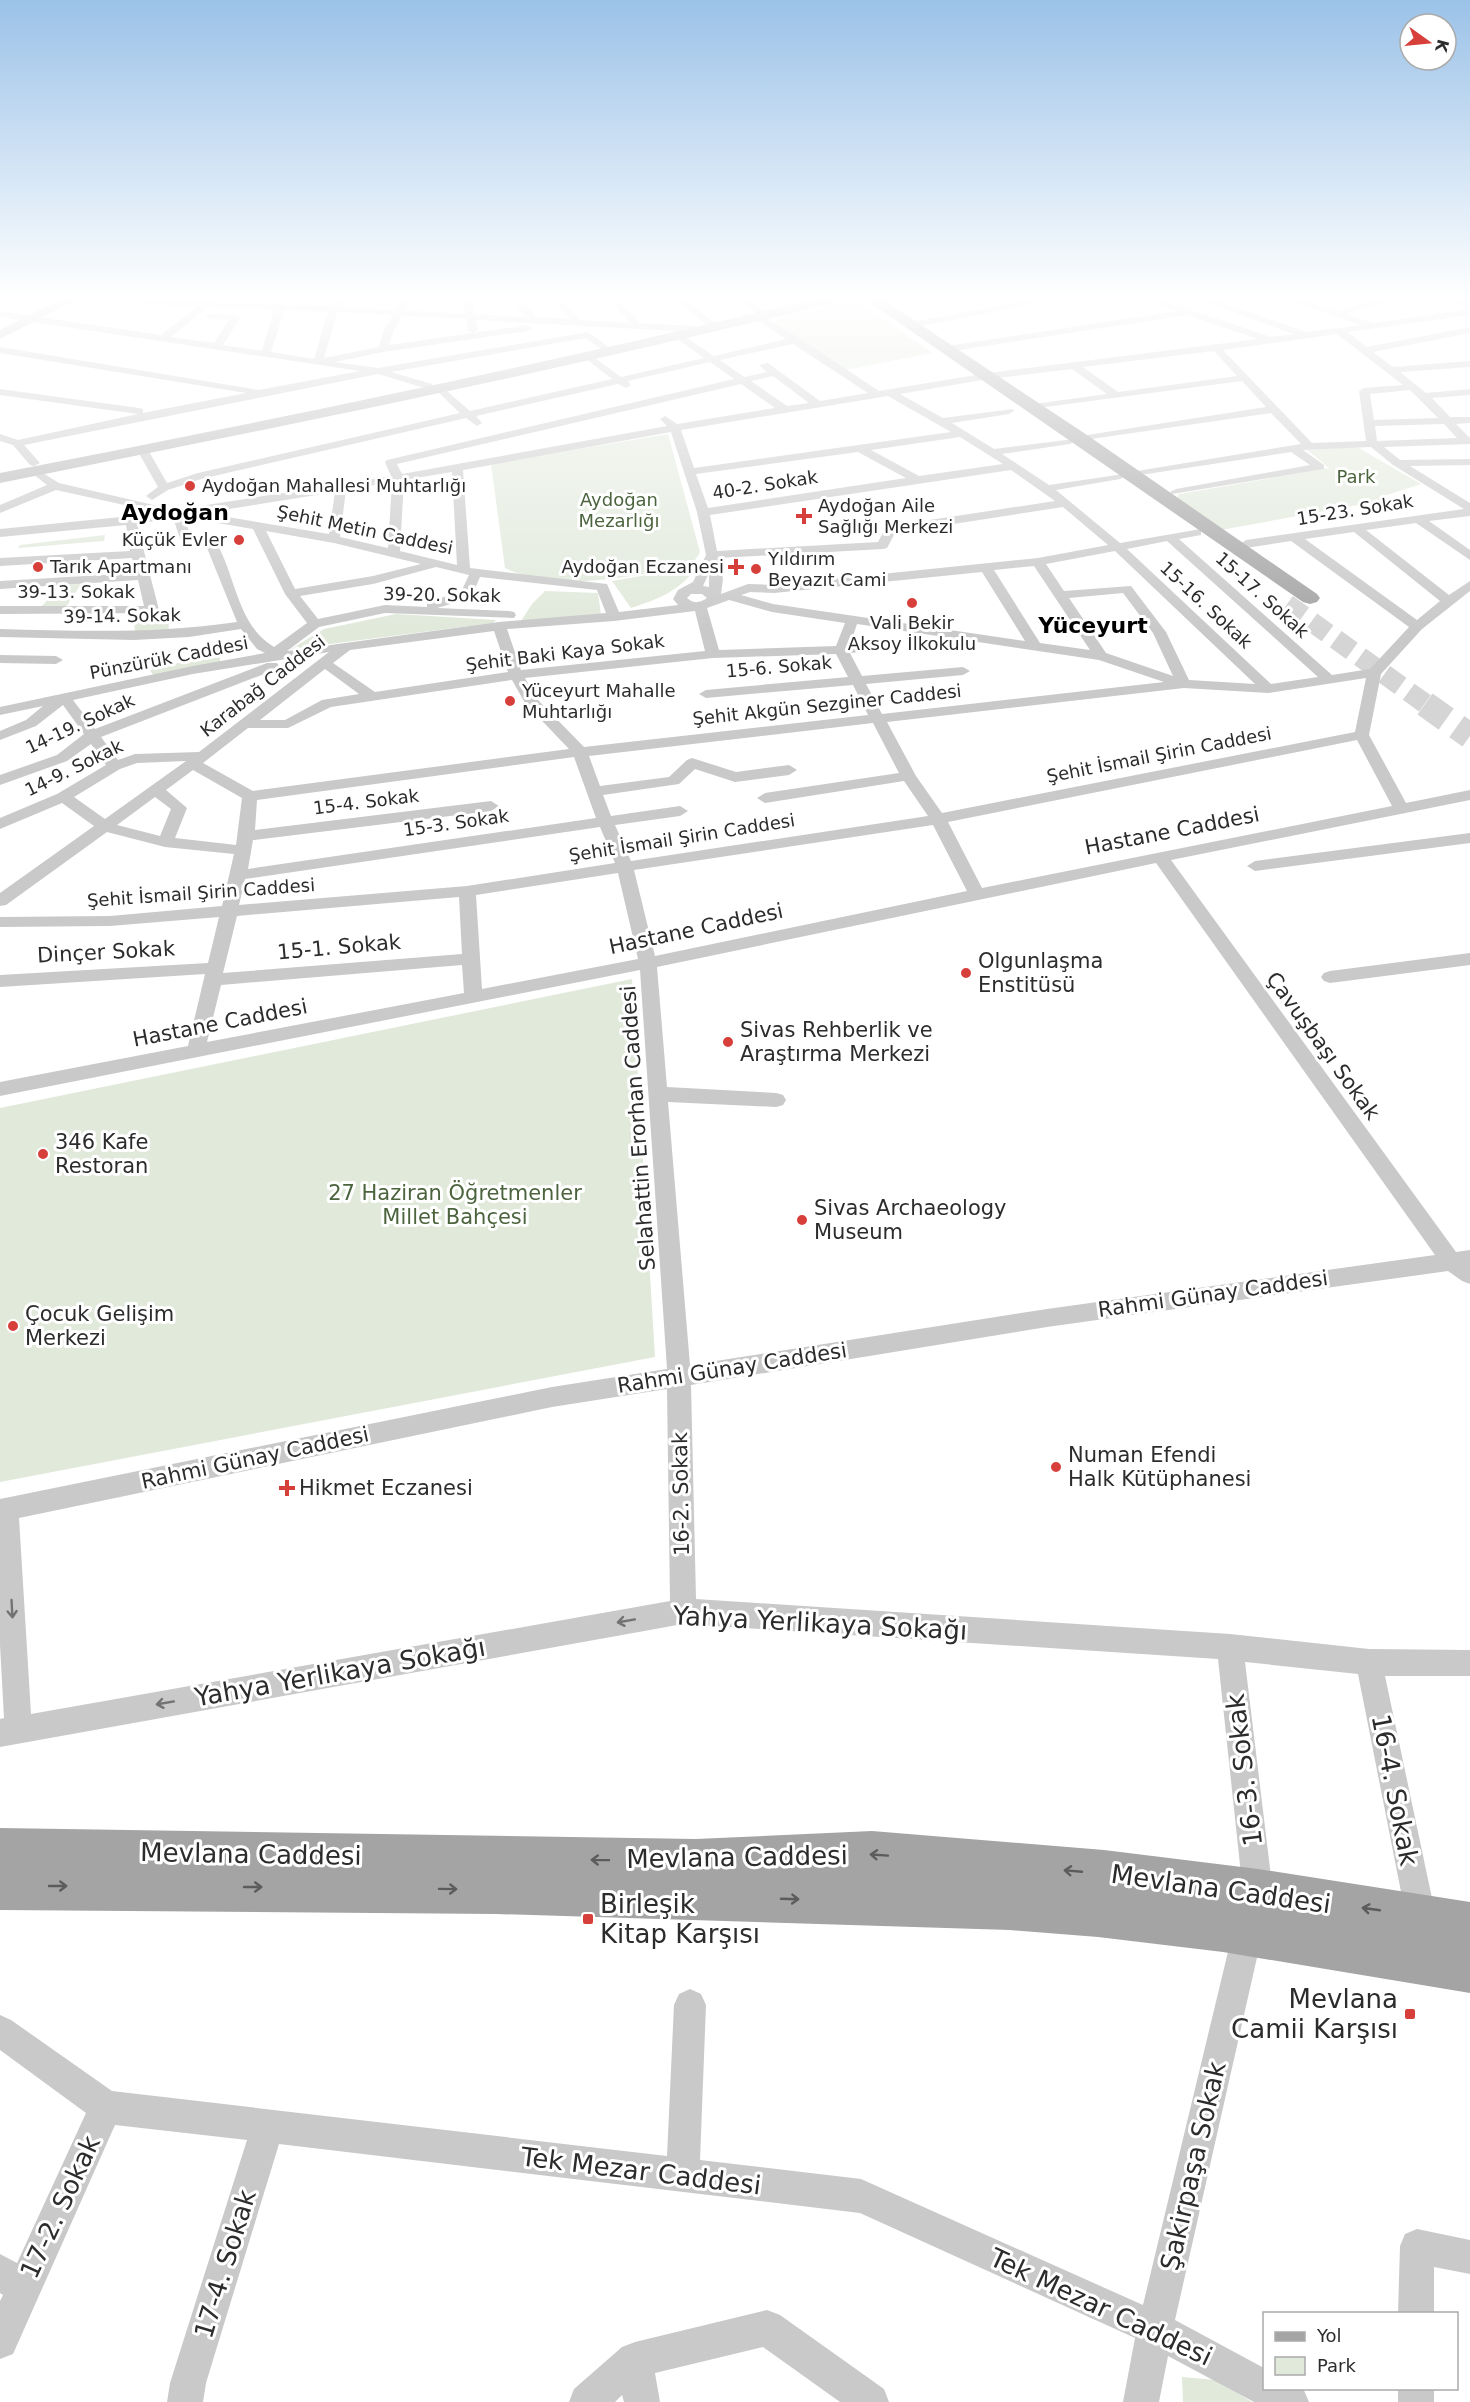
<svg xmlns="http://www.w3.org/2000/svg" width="1470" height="2402" viewBox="0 0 1470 2402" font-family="'DejaVu Sans',sans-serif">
<rect width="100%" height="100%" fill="#fff"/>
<g fill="#e1e9db">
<path d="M855,300L933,353L846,370L774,323L777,319Z"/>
<path d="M668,434L700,552L692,565C636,575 559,594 505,568L491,464Z"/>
<path d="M1357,447L1421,484L1381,497L1385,500L1221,530L1177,498L1179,494L1329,468L1307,450Z"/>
<path d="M105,535L104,541L18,548L20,545Z"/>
<path d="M699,566C676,592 664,597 631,608L612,581Z"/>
<path d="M81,584L66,607H41L49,598H58L66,585Z"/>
<path d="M545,591L598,593L601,615L521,621L532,604Z"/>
<path d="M168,611L169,632L135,633L134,622L147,618L146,614Z"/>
<path d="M396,614L496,620L493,623L291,649L324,629Z"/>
<path d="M220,657V664L154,677L150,670L194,659Z"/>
<path d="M632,979L655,1357L0,1482V1108Z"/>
<path d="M1182,2377L1216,2380L1252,2402H1183Z"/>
</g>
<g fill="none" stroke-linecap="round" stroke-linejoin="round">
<path stroke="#d5d5d5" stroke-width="20" stroke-dasharray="20 10" stroke-linecap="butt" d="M1287,604L1427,705"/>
<path stroke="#d5d5d5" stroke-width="26" stroke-dasharray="26 13" stroke-linecap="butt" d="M1425,704L1470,736"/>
<g fill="#c9c9c9" fill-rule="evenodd">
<path d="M73,295L203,301L210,296L215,299L213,302L276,304L279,295H287L285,304L331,306L342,296L347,299L340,307L396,310L404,295H413L405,310L465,314L462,295H471L474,314L525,317L510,295H519L535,317L569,319L549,295H558L580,320L630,323L605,295H614L640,323L694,326L699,329L694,332L476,320L478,330L473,333L468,330L466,319L402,316L393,332L389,345L528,325L533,328L528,331L383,352L335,362L378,368L588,332L610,348L602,350L586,338L391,372L432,384L433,386L428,389L378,374L24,445L40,463L34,466L30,465L13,445L0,441V434L18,440L138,414L0,395V389L139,408L143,409V413L246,393L0,353V347L259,390L360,371L0,317V311L161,335L198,306L155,305ZM208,307L274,309L262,351L223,345L240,318L235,315L207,314V318L229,320L214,343L171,337ZM284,310L328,312L314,359L271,352ZM337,312L393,315L383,332L379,347L324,358Z"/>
<path d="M670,295H680L717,325L709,327Z"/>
<path d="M729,295H740L768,313L760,315Z"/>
<path d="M787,295H799L812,303L804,305Z"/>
<path d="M900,295H916L877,307L872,304Z"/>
<path d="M1056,295H1077L911,328L906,325L911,322Z"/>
<path d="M1133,295H1147L1271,337L1293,334L1187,295H1201L1306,332L1361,325L1273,295H1288L1337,311L1392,295H1408L1347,314L1373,323L1470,309V315L1348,332L1367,347L1470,327V333L1373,352L1393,367L1470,361V367L1400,372L1426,393L1470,389V395L1432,398L1450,417H1470V423L1456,424L1470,438V444L1384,447L1400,460L1470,459V465L1410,466L1470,503V516L1429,521L1470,550V560L1416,523L1366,530L1449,595L1470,581V591L1422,629L1381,674L1369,735L1406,803L1470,790V800L1171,860L1456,1252L1470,1250V1284L1462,1281L1448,1271L1047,1327L691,1385L696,1599L1230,1634L1369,1649L1470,1650V1676H1385L1436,1917L1432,1928L1421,1932L1410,1928L1406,1917L1358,1674L1245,1662L1273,1893L1269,1904L1258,1908L1247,1904L1243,1893L1218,1659L683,1624L0,1747V1719L4,1718L0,1645V1499L552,1387L667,1369L640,970L0,1096V1082L188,1046L205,974L0,987V975L208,963L219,917L110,926L0,927V917L110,916L222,906L234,854L165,847L107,832L6,905L0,906V893L94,826L62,803L0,829V818L57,794L106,765L91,744L67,761L0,785V775L57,755L84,734L63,705L36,726L0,740V731L26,720L43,706L0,715V707L193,666L265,653L257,649L241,629L189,637L134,640L0,637V629C80,631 157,634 237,622L207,548L182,544L173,518L137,524L159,610L157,613L0,614V606H144L138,580L0,589V581L136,573L132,558L0,566V558L130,551L126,525L0,537V529L161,513L56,490L0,513V505L47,485L29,471L35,468L59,483L175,510L391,476L385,462L387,460L734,379L710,362L628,381L631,385L626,388L618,384L476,416L482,423L477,426L466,418L201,479L168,490L152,500L146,496L158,487L137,450L139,448H147L167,483L198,473L460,413L436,390V386L440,385L470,411L612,379L585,358V354L588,353L621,377L704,358L676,338L674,336L679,333L714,356L786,339L757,320V316L760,315L799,338L879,391L988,373L1258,339L1187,315L947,352L942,349L947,346L1177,311ZM1337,334L1403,385L1364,388L1359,391L1366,441L1312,443L1223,350ZM793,344L868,393L820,401L768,363L759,365L767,372L744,377L720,360ZM1214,351L1237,376L1118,392L1083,367ZM1072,369L1107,394L1034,404L1029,407L1030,409L1242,381L1266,407L1081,436L1076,439L1077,441L1271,413L1301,444L1131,472L1127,473V477L1291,452L1310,465L1176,489L1170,492L1172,494L1324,469V465L1303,450L1371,447L1393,465L1464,509L1246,540L1240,544L1246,548L1291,541L1409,627L1370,669L1332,675L1179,539L1201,535V529L1120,543L1056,490L1120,479L1126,476L1124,474L1049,485L1002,454L1070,444L1075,441L1074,439L994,449L952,423L1009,414L1014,411L1013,409L943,418L900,394L988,379ZM773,376L809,403L787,406L751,381ZM741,384L775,408L677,424L665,416L660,419L667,426L402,474L397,464ZM1410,390L1438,418L1374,420L1370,394ZM888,396L951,432L694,468L681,430ZM1444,424L1457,438L1377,441L1375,426ZM671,432L697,512L706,555L693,582L678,590L673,599L678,605L619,612L607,584L470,568L463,470ZM960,437L1003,464L919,476L871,450ZM858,452L906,478L708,508L696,474ZM1011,470L1055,501L890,526L886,527L878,542L717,551L710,515ZM452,472L457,565L400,551L404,480ZM392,482L388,548L340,537L346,490ZM335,492L329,534L204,513ZM1063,507L1108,545L1038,558L774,585L748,584L721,594L723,579L719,558L883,549L887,548L895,533ZM195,514L196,519L200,520L253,529L285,594L307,623L274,647C237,625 236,576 216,542L191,538L184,516ZM266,531L334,543L421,564L373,576L295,589ZM1354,532L1440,601L1417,620L1305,539ZM1167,541L1318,677L1271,684L1127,549ZM1115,551L1255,684L1189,680L1166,632L1131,586L1064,591L1046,564ZM1034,566L1090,650L1040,643L994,570ZM436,567L469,575L461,592L427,602V607L385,605L318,619L300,596L373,584ZM982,572L1025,641L773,604L741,595L750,592L774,593ZM709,573V587L703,586ZM480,577L597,590L606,613L499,622L287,651L319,627L385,613L514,618L516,615L514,612L509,611L437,608L471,598ZM1123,593L1153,633L1173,676L1106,653L1069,598ZM691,594H702L707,598C700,603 694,604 687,598ZM729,600L772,612L845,623L836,646L719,650L707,608ZM695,611L705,651L521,670L507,629L614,621ZM857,624L1099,660L1164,682L882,714L866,684L963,675L970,671L963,667L862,676L850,653L895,649L902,645L895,641L850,645ZM494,631L508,672L375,692L333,663L350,650ZM329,652L199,752L135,754L118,760L101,737L277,669L279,666L277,663H267L95,729L73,700L193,674ZM836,654L848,677L706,690L699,694L706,698L853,685L868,715L584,747L536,698L525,678L713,658ZM325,669L359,694L322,700L285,720H260ZM1366,678L1355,732L942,813L916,776L887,722L1184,688L1268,693ZM512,680L525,703L569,749L253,791L203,763L248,728H288L331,707ZM873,723L899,773L765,793L757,798L765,803L904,781L928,816L631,861L615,825L680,816L688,811L680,806L611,816L603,795L679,784L695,769L735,782L789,775L797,770L789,765L736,772L692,758L687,760L669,777L600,786L589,756ZM1357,740L1392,806L982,888L948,822ZM574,757L596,818L248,869L253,840L491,811L499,806L491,801L255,830L257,800ZM186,761L105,819L74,797L120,769L137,763ZM193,770L242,798L236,845L175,838L187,808L166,790ZM155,797L171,809L160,836L117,825ZM933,825L967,891L655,956L634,870ZM600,827L615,863L467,886L239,905L245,879ZM1156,863L1435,1255L1047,1309L690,1365L668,1102L776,1107L783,1105L786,1100L783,1095L776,1093L667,1087L657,967ZM618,873L638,959L482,989L476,895ZM459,897L462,954L223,973L237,916ZM462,965L464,993L207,1042L221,985ZM667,1389L670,1601L31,1714L19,1518L552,1407Z"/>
<path d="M1435,295H1449L1470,303V309Z"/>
<path d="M0,655L56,656L63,660L56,664L0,663Z"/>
<path d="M1470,833V843L1255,871L1247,866L1255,861Z"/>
<path d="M1470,953V965L1330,983L1324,981L1321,977L1324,973L1330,971Z"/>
<path d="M1248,1916L1259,1920L1263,1931L1175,2320L1264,2368V2388H1303L1309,2402H1254L1168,2356L1159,2402H1123L1135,2338L860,2213L279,2144L206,2383L203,2402H167L170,2383L247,2140L115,2125L13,2354L0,2359V2301L3,2295L0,2293V2254L17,2263L86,2113L0,2050V2015L11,2020L112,2091L667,2156L674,2005L679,1994L690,1989L701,1994L706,2005L700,2160L861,2179L1143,2305L1233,1931L1237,1920Z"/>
<path d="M1417,2229L1470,2240V2274L1434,2267V2314H1398L1400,2246L1405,2234Z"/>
<path d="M767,2310L780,2315L884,2389L889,2402H840L763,2347L655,2373L660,2402H624L622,2395L615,2402H569L574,2389L622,2347L635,2342Z"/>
<rect x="1398" y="2388" width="36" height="14"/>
</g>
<g fill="#b6b6b6" fill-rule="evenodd">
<path d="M69,295H86L0,339V330Z"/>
<path d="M831,295H855L854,298C571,368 286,426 0,483V473C278,419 555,362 831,295Z"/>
</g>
<g fill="#a4a4a4" fill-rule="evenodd">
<path d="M859,295H876L1087,435L1317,594L1320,598L1317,602L1310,604L1303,602Z"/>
<path d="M0,1828L696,1839L872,1831L1104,1850L1258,1869L1470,1902V1993L1223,1952L1098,1937L1010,1930L496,1914L0,1910Z"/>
</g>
</g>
<defs><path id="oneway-shaft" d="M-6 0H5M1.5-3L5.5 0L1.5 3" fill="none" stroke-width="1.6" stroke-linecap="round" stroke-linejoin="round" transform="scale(1.5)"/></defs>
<g stroke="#737373">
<use href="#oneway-shaft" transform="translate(12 1609) rotate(87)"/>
<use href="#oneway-shaft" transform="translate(626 1621) rotate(170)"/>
<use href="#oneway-shaft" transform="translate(165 1703) rotate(170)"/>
</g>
<g stroke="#5c5c5c">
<use href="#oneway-shaft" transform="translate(879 1855) rotate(-176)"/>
<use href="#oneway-shaft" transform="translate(600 1860) rotate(-179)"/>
<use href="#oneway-shaft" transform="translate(1073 1871) rotate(-175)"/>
<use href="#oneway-shaft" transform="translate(58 1886)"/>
<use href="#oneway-shaft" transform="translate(253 1887)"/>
<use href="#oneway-shaft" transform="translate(448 1889) rotate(1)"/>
<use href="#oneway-shaft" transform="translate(790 1899) rotate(2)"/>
<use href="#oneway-shaft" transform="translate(1371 1909) rotate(-172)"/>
</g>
<linearGradient id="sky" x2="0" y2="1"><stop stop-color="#9bc2e8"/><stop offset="0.47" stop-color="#fff"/><stop offset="1" stop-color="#fff" stop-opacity="0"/></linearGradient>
<rect width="1470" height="632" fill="url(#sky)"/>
<g fill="#d73f3b" stroke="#fff" stroke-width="2">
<circle cx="190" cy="486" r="6"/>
<path d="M801 507h6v6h6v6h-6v6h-6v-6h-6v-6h6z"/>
<circle cx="239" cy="540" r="6"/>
<circle cx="38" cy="567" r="6"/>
<path d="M733 558h6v6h6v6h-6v6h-6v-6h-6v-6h6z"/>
<circle cx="756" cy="569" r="6"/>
<circle cx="912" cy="603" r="6"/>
<circle cx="510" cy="701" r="6"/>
<circle cx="966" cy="973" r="6"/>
<circle cx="728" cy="1042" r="6"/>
<circle cx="43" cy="1154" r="6"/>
<circle cx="802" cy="1220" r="6"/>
<circle cx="13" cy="1326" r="6"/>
<circle cx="1056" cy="1467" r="6"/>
<path d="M284 1479h6v6h6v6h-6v6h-6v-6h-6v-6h6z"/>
<rect x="582" y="1913" width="12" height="12" rx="3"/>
<rect x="1404" y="2008" width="12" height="12" rx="3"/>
</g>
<g text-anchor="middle" stroke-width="6" stroke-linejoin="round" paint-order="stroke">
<g font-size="18" fill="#4c643e" stroke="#fff">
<text x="1356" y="483">Park</text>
<text x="619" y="506">Aydoğan<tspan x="619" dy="21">Mezarlığı</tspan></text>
</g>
<g font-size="18" fill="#2c2c2c" stroke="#fff">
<text transform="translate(765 485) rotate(-9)" y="6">40-2. Sokak</text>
<text transform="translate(1355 510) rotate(-9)" y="6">15-23. Sokak</text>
<text transform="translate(365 530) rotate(12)" y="6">Şehit Metin Caddesi</text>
<text x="76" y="598">39-13. Sokak</text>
<text transform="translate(442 595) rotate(1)" y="6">39-20. Sokak</text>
<text transform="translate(1262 595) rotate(42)" y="6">15-17. Sokak</text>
<text transform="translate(1206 605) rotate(43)" y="6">15-16. Sokak</text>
<text transform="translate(122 616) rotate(-1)" y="6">39-14. Sokak</text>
<text transform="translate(565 653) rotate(-7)" y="6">Şehit Baki Kaya Sokak</text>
<text transform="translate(169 658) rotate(-11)" y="6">Pünzürük Caddesi</text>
<text transform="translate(779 667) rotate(-5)" y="6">15-6. Sokak</text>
<text transform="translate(263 686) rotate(-38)" y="6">Karabağ Caddesi</text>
<text transform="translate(827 705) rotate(-6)" y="6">Şehit Akgün Sezginer Caddesi</text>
<text transform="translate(80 724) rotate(-25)" y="6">14-19. Sokak</text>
<text transform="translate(1159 755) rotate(-11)" y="6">Şehit İsmail Şirin Caddesi</text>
<text transform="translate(74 768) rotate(-26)" y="6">14-9. Sokak</text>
<text transform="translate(366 802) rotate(-7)" y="6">15-4. Sokak</text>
<text transform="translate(456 823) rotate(-8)" y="6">15-3. Sokak</text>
<text transform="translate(682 838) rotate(-9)" y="6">Şehit İsmail Şirin Caddesi</text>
<text transform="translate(201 893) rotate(-4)" y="6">Şehit İsmail Şirin Caddesi</text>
</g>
<g font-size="18" fill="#2c2c2c" stroke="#fff" text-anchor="start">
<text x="202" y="492">Aydoğan Mahallesi Muhtarlığı</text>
<text x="818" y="512">Aydoğan Aile<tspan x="818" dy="21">Sağlığı Merkezi</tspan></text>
<text x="227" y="546" text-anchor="end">Küçük Evler</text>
<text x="768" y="565">Yıldırım<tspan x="768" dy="21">Beyazıt Cami</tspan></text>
<text x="50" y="573">Tarık Apartmanı</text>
<text x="724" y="573" text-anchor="end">Aydoğan Eczanesi</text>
<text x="912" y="629" text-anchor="middle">Vali Bekir<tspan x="912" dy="21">Aksoy İlkokulu</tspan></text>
<text x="522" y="697">Yüceyurt Mahalle<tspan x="522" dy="21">Muhtarlığı</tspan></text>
</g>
<g font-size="21" fill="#2c2c2c" stroke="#fff">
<text transform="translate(1172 831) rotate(-11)" y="7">Hastane Caddesi</text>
<text transform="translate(696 929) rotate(-12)" y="7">Hastane Caddesi</text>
<text transform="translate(339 947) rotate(-5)" y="7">15-1. Sokak</text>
<text transform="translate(106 952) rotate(-3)" y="7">Dinçer Sokak</text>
<text transform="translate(220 1023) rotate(-11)" y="7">Hastane Caddesi</text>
<text transform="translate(1323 1046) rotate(54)" y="7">Çavuşbaşı Sokak</text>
<text transform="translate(638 1128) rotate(-94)" y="7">Selahattin Erorhan Caddesi</text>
<text transform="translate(1213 1294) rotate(-8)" y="7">Rahmi Günay Caddesi</text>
<text transform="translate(732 1368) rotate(-9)" y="7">Rahmi Günay Caddesi</text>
<text transform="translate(255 1458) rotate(-12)" y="7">Rahmi Günay Caddesi</text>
<text transform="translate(681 1494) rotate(-91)" y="7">16-2. Sokak</text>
</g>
<g font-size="21" fill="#2c2c2c" stroke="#fff" text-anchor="start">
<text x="978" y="968">Olgunlaşma<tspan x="978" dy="24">Enstitüsü</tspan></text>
<text x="740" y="1037">Sivas Rehberlik ve<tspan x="740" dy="24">Araştırma Merkezi</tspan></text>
<text x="55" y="1149">346 Kafe<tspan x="55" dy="24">Restoran</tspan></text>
<text x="814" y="1215">Sivas Archaeology<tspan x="814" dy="24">Museum</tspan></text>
<text x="25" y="1321">Çocuk Gelişim<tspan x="25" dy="24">Merkezi</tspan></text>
<text x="1068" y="1462">Numan Efendi<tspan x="1068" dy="24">Halk Kütüphanesi</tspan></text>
<text x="299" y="1495">Hikmet Eczanesi</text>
</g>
<g font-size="21" fill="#4c643e" stroke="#fff">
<text x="455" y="1200">27 Haziran Öğretmenler<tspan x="455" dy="24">Millet Bahçesi</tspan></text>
</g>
<g font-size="22" font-weight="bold" fill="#000" stroke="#fff">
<text x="175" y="520">Aydoğan</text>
<text x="1093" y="633">Yüceyurt</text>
</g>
<g font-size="26" fill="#2c2c2c" stroke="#fff">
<text transform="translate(820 1623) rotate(3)" y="9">Yahya Yerlikaya Sokağı</text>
<text transform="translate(340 1672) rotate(-10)" y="9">Yahya Yerlikaya Sokağı</text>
<text transform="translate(1244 1770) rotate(-97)" y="9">16-3. Sokak</text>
<text transform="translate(1395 1790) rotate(79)" y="9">16-4. Sokak</text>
<text transform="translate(251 1854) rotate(1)" y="9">Mevlana Caddesi</text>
<text transform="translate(737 1857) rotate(-1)" y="9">Mevlana Caddesi</text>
<text transform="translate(1221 1889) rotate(8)" y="9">Mevlana Caddesi</text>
<text transform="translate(1193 2166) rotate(-77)" y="9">Şakirpaşa Sokak</text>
<text transform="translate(641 2171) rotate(7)" y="9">Tek Mezar Caddesi</text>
<text transform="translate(60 2207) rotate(-65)" y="9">17-2. Sokak</text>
<text transform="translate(225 2264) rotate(-73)" y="9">17-4. Sokak</text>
<text transform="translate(1101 2307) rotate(25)" y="9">Tek Mezar Caddesi</text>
</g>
<g font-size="26" fill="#2c2c2c" stroke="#fff" text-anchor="start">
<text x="600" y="1913">Birleşik<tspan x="600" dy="30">Kitap Karşısı</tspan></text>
<text x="1398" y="2008" text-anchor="end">Mevlana<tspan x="1398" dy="30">Camii Karşısı</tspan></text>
</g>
</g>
<rect x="1263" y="2312" width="195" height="78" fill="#ffffff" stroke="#ababab" stroke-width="1.5"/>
<rect x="1275" y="2332" width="30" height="9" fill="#a4a4a4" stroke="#ababab" stroke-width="1.5"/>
<text x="1317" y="2342" font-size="18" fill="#2c2c2c">Yol</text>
<rect x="1275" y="2357" width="30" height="18" fill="#e1e9db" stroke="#ababab" stroke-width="1.5"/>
<text x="1317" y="2372" font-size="18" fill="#2c2c2c">Park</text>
<g transform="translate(1428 42) rotate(105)"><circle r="28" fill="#ffffff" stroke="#ababab" stroke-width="1.5"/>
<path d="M0-4.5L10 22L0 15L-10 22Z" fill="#d73f3b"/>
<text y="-9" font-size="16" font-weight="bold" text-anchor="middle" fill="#2c2c2c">K</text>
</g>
</svg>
